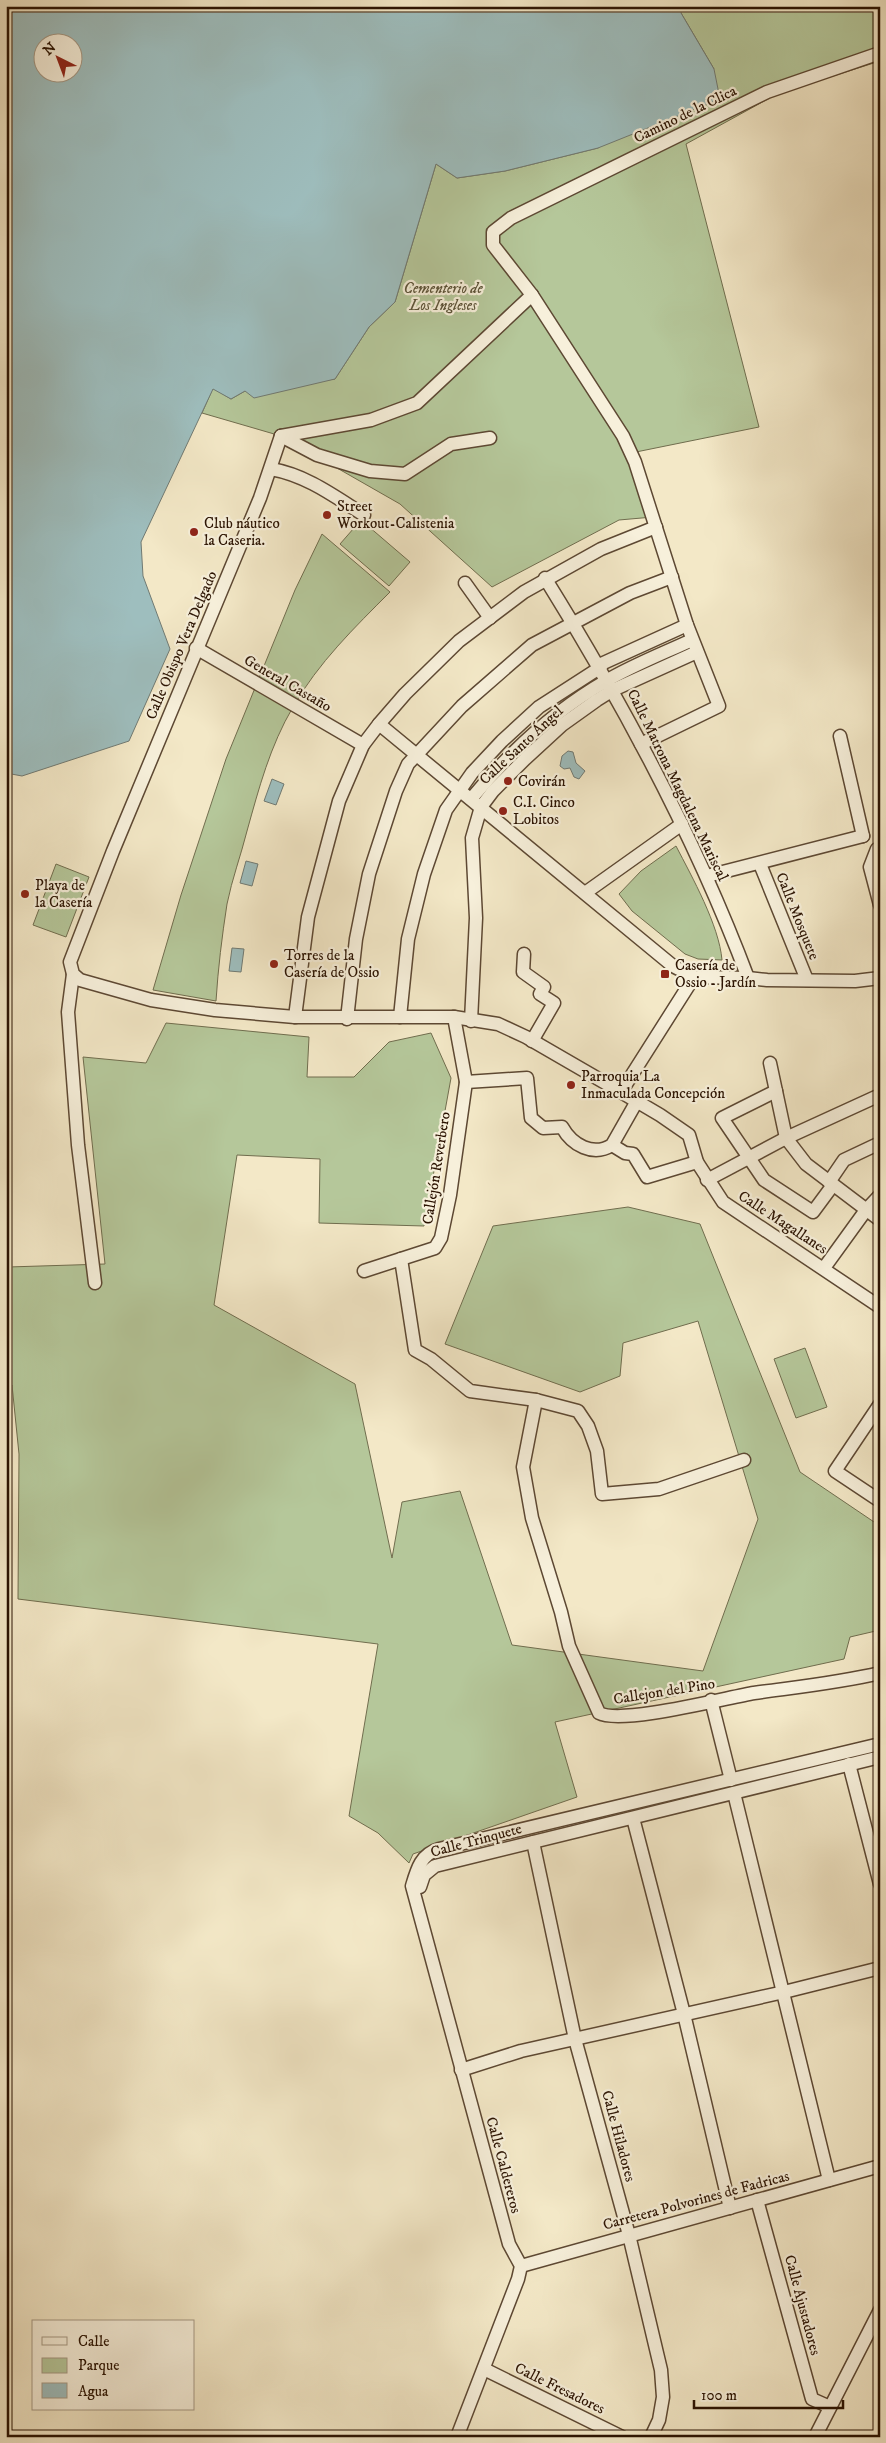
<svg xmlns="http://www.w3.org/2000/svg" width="886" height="2443" viewBox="0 0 886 2443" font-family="'IM FELL DW Pica',serif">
<rect width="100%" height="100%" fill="#f3e8c7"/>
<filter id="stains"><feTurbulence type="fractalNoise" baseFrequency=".004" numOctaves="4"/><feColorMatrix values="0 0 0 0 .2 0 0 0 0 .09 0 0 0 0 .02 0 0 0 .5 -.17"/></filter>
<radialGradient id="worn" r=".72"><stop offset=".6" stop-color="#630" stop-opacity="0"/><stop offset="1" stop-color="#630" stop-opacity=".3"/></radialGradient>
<g fill="#b5c79a" stroke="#706d4e">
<path d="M681,6H880V61L777,94L686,144L759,427L631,453L653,517L619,520L492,587L400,504L281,436L202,413L213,388L231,399L245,391L335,379L369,327L395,302L436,164L457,178L505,171L598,148L714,69L681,13Z"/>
<path d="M361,520L410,562L389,586L340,544Z"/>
<path d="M322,534L390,592C355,627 318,663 293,707C270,746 259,788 247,831C241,855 232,879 227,904C222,936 218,969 216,1001L153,990L181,895L226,759L295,590Z"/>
<path d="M676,846C692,877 719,925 722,960L698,959L685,954L632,911L619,894L641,871Z"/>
<path d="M56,864L89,877L66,937L33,925Z"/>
<path d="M166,1023L309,1037L307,1077H354L389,1042L431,1033L451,1078L424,1226L319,1223L320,1159L237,1155L214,1305L355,1384L392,1558L402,1502L460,1491L512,1645L703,1671L758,1519L698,1321L623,1343L620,1376L580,1392L445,1344L493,1226L628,1207L700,1224L800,1472L880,1526V1630L850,1637L844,1659L555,1722L577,1797L413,1854L409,1863L378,1833L349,1816L378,1644L18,1599L19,1454L12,1385L6,1421L8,1267L105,1264L83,1057L146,1063Z"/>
<path d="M805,1348L827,1407L796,1418L774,1359Z"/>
</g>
<g fill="#9ebebe" stroke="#707a73" fill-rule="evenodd">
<path d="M6,6H681V13L714,69L720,99L598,148L505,171L457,178L436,164L395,302L369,327L335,379L254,398L245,391L231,399L213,389L141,542L143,576L170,649L129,741L22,776L6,773ZM72,42V72H42V42Z"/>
<path d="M568,751L573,752L576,763L585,771L579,779L574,777L570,768L564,769L560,766L562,756Z"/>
<path d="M272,779L284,784L276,805L264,801Z"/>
<path d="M246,861L258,864L252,886L240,883Z"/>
<path d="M232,948L244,949L241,972L229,971Z"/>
</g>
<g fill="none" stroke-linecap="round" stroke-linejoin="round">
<defs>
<g id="minor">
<path d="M281,436L260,498L113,851L70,962L73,974L80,980L151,1000L215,1010L295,1017H454L498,1024L526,1037L621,1092L660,1115L689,1135L697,1162L723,1202L880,1307"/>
<path d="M281,436L371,420L417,403L532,295"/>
<path d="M281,436L317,455L370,471L405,474L451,444L490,438"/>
<path d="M271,469C306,475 334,496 364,515"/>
<path d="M545,578C624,705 695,837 748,978"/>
<path d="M465,583L490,618"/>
<path d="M196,648L363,745"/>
<path d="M599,665L687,625"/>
<path d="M379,724L673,966L694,977L748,978L767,980L855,981L880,978"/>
<path d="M840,736L863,836"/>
<path d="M641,744L719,706L687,625L635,462L623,436L532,295L493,245V232L511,218L767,92L880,53"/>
<path d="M471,799C509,753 554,711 606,681C633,665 664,653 692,640"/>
<path d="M877,849L870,867L880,905"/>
<path d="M760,864L807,980"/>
<path d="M707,876L863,836"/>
<path d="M585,893L682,824"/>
<path d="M524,954L523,972L544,987L540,994L554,1003L532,1041"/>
<path d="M73,974L68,1012L78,1145L95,1283"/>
<path d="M295,1017L308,917L339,801L363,745L379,724L405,694L459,641L524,592L601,549L656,527"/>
<path d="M400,1017L408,939L424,874L446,810L472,773L502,741L539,707L601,667"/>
<path d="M347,1019L356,939L369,874L396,791L408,764L462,706L532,645L630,593L672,577"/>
<path d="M471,1021L476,918L472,838L481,807L493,791L525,759L562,725L597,700L613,690L697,652"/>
<path d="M770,1063L786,1138L806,1164L880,1220"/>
<path d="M466,1082L527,1078L531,1118L543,1128L562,1127C572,1145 593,1157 612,1145L637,1101"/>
<path d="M776,1091L722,1118L764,1180L813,1212L833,1185"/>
<path d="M621,1092L694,977"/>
<path d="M612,1145L625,1153L633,1154L647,1177L697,1162"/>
<path d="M707,1180L786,1138L880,1095"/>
<path d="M829,1182L844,1160L880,1143"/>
<path d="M401,1259L415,1350L431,1359L470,1391L536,1400L578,1411L588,1426L597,1451L602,1494L659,1489L744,1460"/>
<path d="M824,1268L866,1210L880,1195"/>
<path d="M364,1271L435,1248L441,1238L450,1195L466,1082L454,1017"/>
<path d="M536,1400L523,1467L532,1518L561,1612L569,1646L599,1713C621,1725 725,1698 754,1693C797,1687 838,1683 880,1673"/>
<path d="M880,1404L835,1471L880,1501"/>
<path d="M711,1700L731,1780"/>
<path d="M849,1764L880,1884"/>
<path d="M734,1793L829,2180"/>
<path d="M633,1818L684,2014L730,2208"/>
<path d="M533,1842L575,2039L629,2235L661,2370L663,2397L659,2420L651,2437"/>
<path d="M420,1887L424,1875L435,1866L880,1757"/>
<path d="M461,2070L521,2051L784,1992L880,1968"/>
<path d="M757,2200L812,2399L830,2407"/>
<path d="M521,2266L880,2166"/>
<path d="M484,2369L622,2437"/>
<path d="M457,2437L518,2279L521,2266L509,2244L412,1886C417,1869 421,1854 439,1849L880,1744"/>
<path d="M815,2437L880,2310"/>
</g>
</defs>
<use href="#minor" stroke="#5d4833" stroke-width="15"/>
<use href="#minor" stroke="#f7f0db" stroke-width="12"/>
</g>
<g fill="#8f2418" stroke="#f7f0db" stroke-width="2">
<circle cx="327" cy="515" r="5"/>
<circle cx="194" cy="532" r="5"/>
<circle cx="508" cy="781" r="5"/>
<circle cx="503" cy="811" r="5"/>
<circle cx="25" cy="894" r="5"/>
<circle cx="274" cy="964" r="5"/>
<rect x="660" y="969" width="10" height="10" rx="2.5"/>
<circle cx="571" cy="1085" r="5"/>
</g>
<g text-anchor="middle" stroke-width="4.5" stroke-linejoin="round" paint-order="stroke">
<g font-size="15" fill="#2b1302" stroke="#f7f0db">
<text transform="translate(685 114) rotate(-26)" y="5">Camino de la Clica</text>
<text transform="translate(181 645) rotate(-67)" y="5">Calle Obispo Vera Delgado</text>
<text transform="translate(288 683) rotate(30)" y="5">General Castaño</text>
<text transform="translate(521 745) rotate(-43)" y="5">Calle Santo Ángel</text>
<text transform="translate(678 785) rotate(64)" y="5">Calle Matrona Magdalena Mariscal</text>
<text transform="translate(798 916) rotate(68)" y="5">Calle Mosquete</text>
<text transform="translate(436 1168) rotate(-81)" y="5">Callejón Reverbero</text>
<text transform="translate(783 1222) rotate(33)" y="5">Calle Magallanes</text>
<text transform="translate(664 1691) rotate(-9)" y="5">Callejon del Pino</text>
<text transform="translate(476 1840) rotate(-15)" y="5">Calle Trinquete</text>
<text transform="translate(619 2136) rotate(75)" y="5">Calle Hiladores</text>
<text transform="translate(504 2165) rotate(75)" y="5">Calle Caldereros</text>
<text transform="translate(696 2200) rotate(-15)" y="5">Carretera Polvorines de Fadricas</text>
<text transform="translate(803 2305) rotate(75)" y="5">Calle Ajustadores</text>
<text transform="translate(560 2388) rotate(26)" y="5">Calle Fresadores</text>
</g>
<g font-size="15" font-style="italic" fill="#5b5237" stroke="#f7f0db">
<text x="443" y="293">Cementerio de<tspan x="443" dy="17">Los Ingleses</tspan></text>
</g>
<g font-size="15" fill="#2b1302" stroke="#f7f0db" text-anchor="start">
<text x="337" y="511">Street<tspan x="337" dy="17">Workout-Calistenia</tspan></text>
<text x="204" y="528">Club náutico<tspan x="204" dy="17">la Caseria.</tspan></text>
<text x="518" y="786">Covirán</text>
<text x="513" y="807">C.I. Cinco<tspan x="513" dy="17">Lobitos</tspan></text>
<text x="35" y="890">Playa de<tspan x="35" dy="17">la Casería</tspan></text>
<text x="284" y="960">Torres de la<tspan x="284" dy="17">Casería de Ossio</tspan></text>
<text x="675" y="970">Casería de<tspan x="675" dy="17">Ossio - Jardín</tspan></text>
<text x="581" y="1081">Parroquia La<tspan x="581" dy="17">Inmaculada Concepción</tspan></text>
</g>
</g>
<rect width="886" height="2443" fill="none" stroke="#f3e8c7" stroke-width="25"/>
<rect x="8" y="8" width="871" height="2428" fill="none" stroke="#2b1302" stroke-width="2.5"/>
<rect x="12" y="12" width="861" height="2418" fill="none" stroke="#2b1302"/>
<rect x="32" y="2320" width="162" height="90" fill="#f7f0db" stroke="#a59884"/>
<rect x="42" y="2337" width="25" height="8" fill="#f7f0db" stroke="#a59884"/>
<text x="78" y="2346" font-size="15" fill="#2b1302">Calle</text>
<rect x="42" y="2358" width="25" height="15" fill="#b5c79a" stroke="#a59884"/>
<text x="78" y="2370" font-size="15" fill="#2b1302">Parque</text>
<rect x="42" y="2383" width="25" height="15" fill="#9ebebe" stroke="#a59884"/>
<text x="78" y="2396" font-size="15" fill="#2b1302">Agua</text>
<g transform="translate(58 58) rotate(318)"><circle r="24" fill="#f7f0db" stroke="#a59884"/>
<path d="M0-4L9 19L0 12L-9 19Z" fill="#8f2418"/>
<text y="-8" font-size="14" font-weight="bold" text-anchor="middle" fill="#2b1302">N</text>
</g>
<path d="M694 2400v8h149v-8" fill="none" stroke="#2b1302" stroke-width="2.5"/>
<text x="701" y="2400" font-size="15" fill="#2b1302" stroke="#f7f0db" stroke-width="4" paint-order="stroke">100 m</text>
<rect width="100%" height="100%" filter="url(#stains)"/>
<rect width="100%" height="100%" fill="url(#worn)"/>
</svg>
